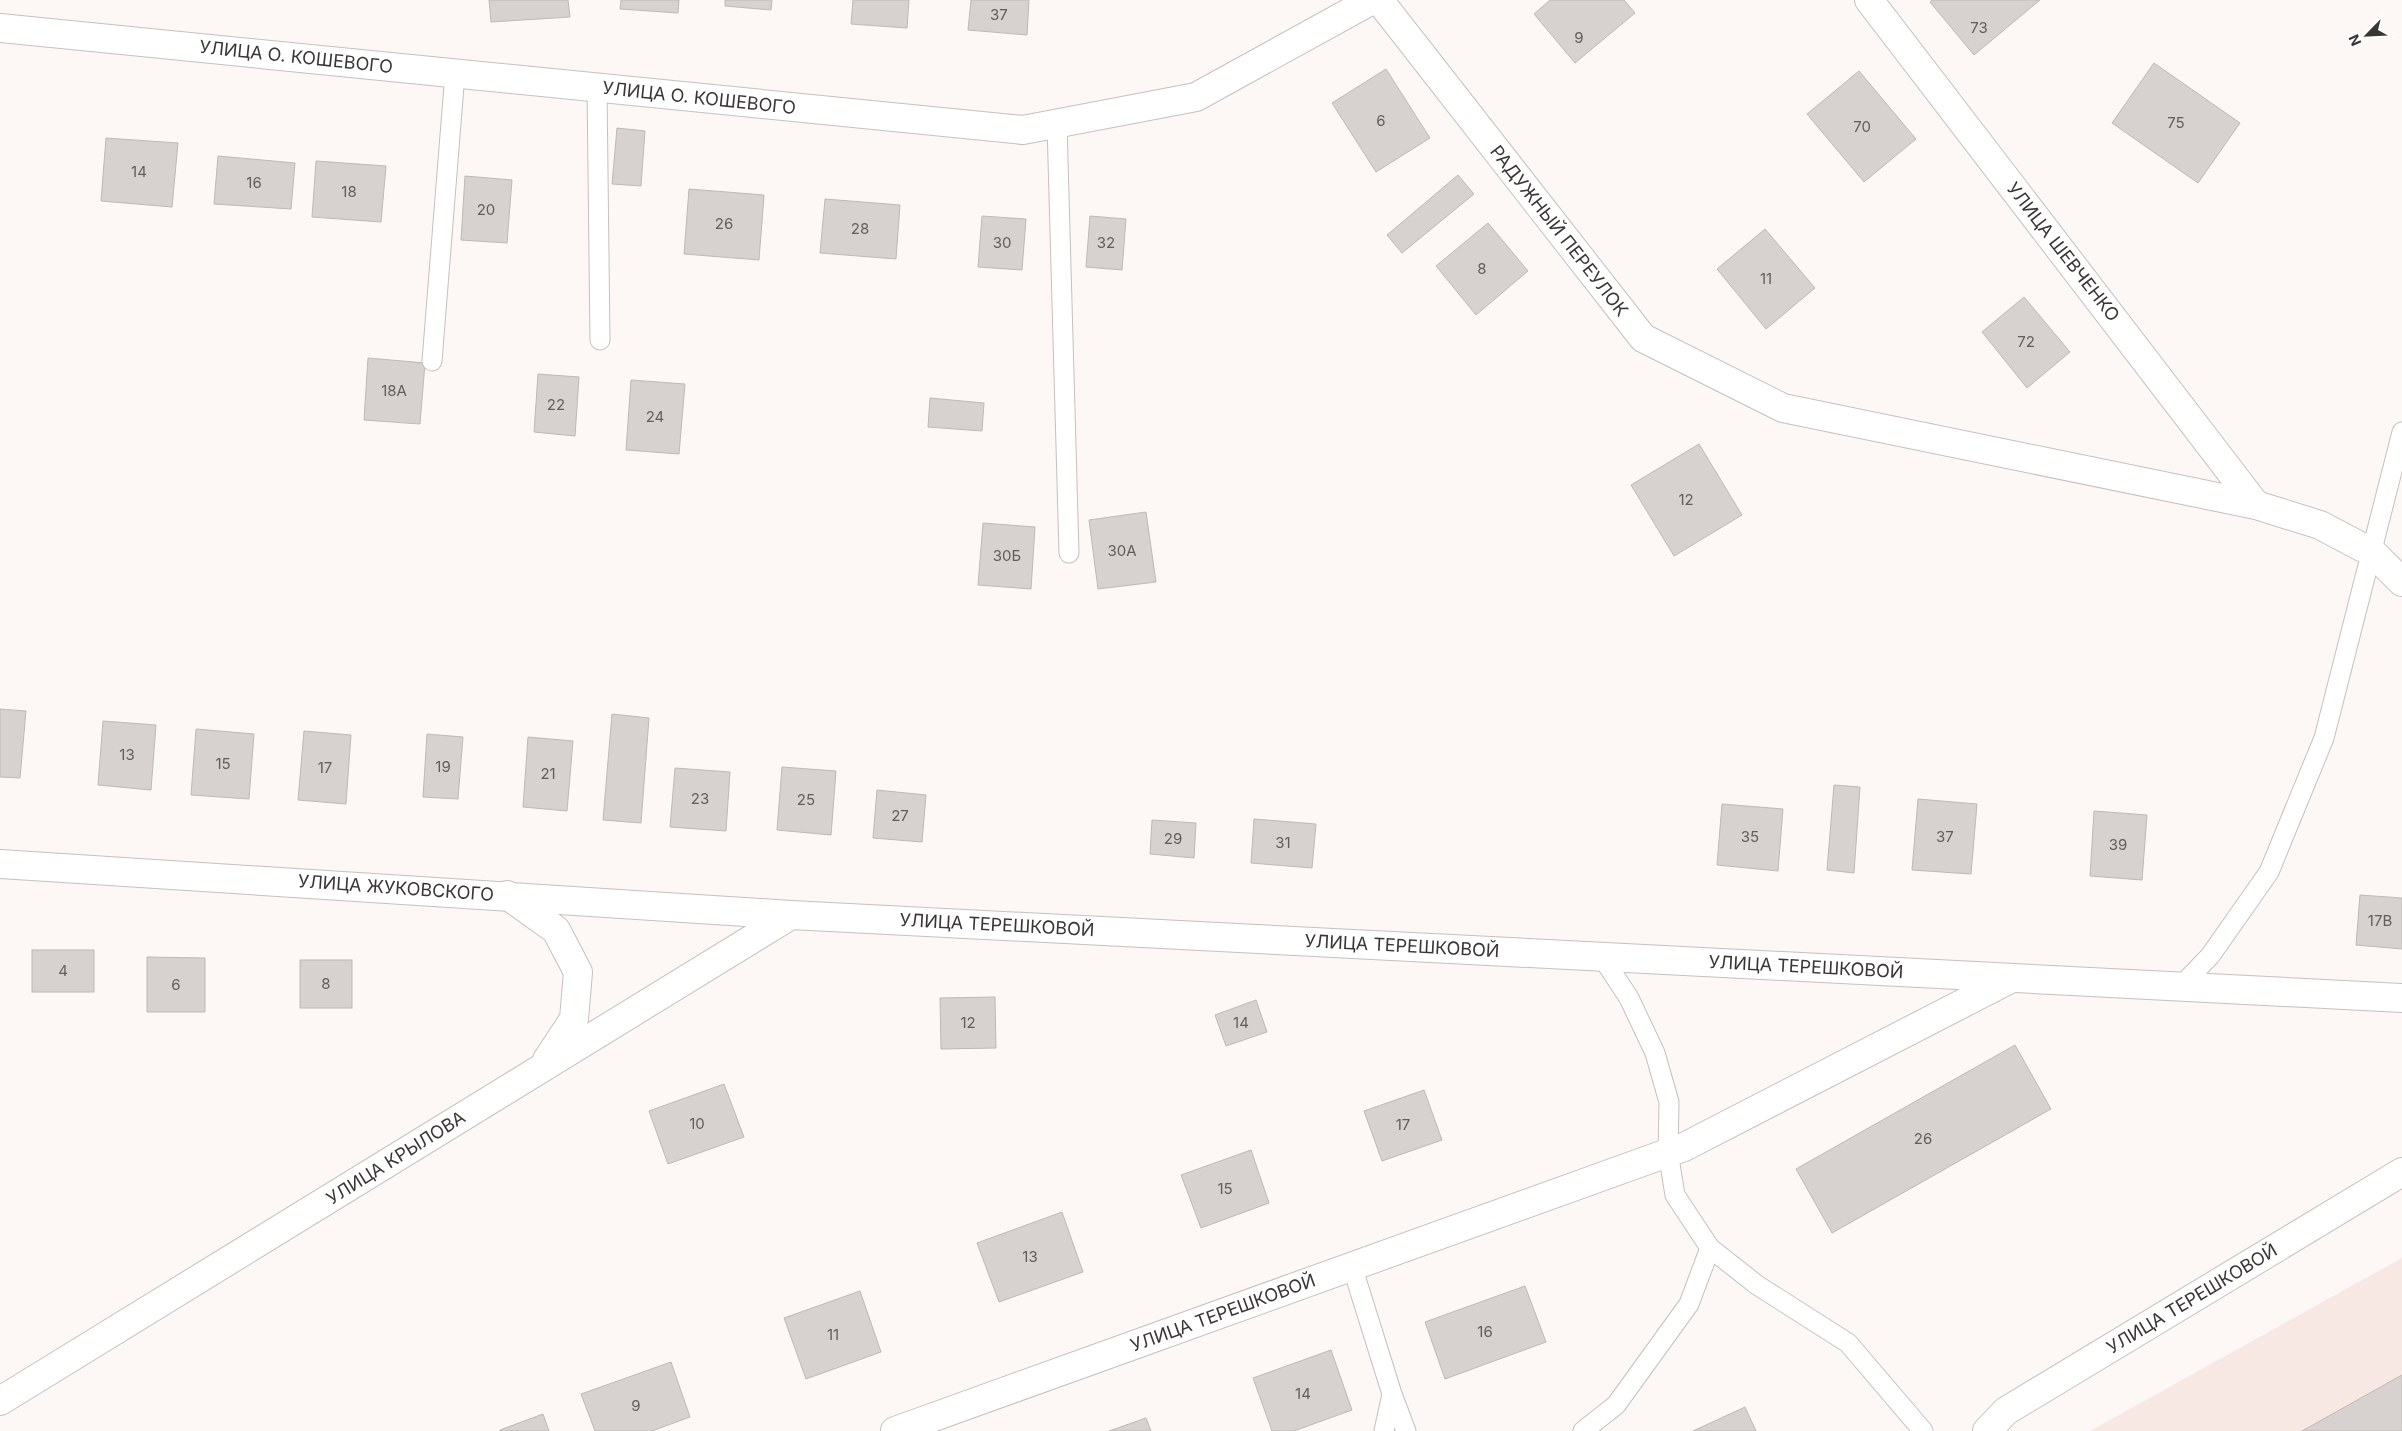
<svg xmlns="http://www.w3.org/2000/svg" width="2402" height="1431" viewBox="0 0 2402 1431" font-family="Inter,sans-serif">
<rect width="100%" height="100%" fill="#fdf7f5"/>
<path fill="#f8e8e4" d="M2402,1258V1431H2090Z"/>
<g fill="#d7d1cf" stroke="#beb8b6">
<path d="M489,0H568L570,17L491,22Z"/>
<path d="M621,0H679L678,13L620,9Z"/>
<path d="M725,0H772L771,10L725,6Z"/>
<path d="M853,0H909L907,28L851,24Z"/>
<path d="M971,0H1029L1027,35L968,30Z"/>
<path d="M1550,0H1624L1635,13L1575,63L1534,14Z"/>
<path d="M1932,0H2040L1974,55L1930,2Z"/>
<path d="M2154,63L2240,123L2198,183L2112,123Z"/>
<path d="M1386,69L1430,138L1376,172L1332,103Z"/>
<path d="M1859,71L1916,139L1864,182L1807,114Z"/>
<path d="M617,128L645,131L641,186L612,184Z"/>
<path d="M106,138L178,143L172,207L101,201Z"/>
<path d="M218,156L295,163L291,209L214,204Z"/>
<path d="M316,161L386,166L381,222L312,217Z"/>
<path d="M1458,175L1474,194L1402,253L1387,235Z"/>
<path d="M465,176L512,180L507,243L461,240Z"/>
<path d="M689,189L764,195L759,260L684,254Z"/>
<path d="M825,199L900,205L896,259L820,253Z"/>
<path d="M982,216L1026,219L1022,270L978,267Z"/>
<path d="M1090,216L1126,219L1122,270L1086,267Z"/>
<path d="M1488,223L1528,271L1476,315L1436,266Z"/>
<path d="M1765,229L1815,288L1766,329L1717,269Z"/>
<path d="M2024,297L2070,352L2027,388L1982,332Z"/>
<path d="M368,358L425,363L420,424L364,420Z"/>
<path d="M538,374L579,377L575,436L534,432Z"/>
<path d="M631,380L685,384L679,454L626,450Z"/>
<path d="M930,398L984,403L982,431L928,427Z"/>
<path d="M1699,444L1742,515L1674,556L1631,485Z"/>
<path d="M1146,512L1156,582L1098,589L1089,520Z"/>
<path d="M983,523L1035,527L1031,589L978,585Z"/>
<path d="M0,709L26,711L20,778L0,777Z"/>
<path d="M612,714L649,718L641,823L603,820Z"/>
<path d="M103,721L156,725L151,790L98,785Z"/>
<path d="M196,729L254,734L249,799L191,795Z"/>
<path d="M304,731L351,735L346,804L298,800Z"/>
<path d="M427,734L463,737L458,799L423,797Z"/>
<path d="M528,737L573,741L567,811L523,807Z"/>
<path d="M782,767L836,771L831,835L777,830Z"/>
<path d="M675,768L730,772L726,831L670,827Z"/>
<path d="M1834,785L1860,787L1854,873L1827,870Z"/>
<path d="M877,790L926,795L922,842L873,838Z"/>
<path d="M1918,799L1977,804L1971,874L1912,870Z"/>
<path d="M1722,804L1783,809L1778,871L1717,865Z"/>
<path d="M2094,811L2147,815L2142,880L2090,876Z"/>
<path d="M1254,819L1316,824L1312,868L1251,863Z"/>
<path d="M1152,820L1196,823L1194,858L1150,854Z"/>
<path d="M2360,895L2402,898V949L2356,945Z"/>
<rect x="32" y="950" width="62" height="42"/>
<path d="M147,957L205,958V1012H147Z"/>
<rect x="300" y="960" width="52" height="48"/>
<path d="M995,997L996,1048L941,1049L940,998Z"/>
<path d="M1256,1000L1267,1032L1226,1046L1215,1015Z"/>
<path d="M2015,1045L2051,1109L1832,1233L1796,1169Z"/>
<path d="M724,1084L744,1137L668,1164L649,1111Z"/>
<path d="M1424,1090L1442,1140L1382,1161L1364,1111Z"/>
<path d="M1251,1150L1269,1203L1201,1228L1181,1175Z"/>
<path d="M1062,1212L1083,1272L999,1302L977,1243Z"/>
<path d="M1525,1286L1546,1342L1445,1379L1425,1322Z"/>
<path d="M860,1291L881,1352L806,1379L784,1318Z"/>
<path d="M1331,1350L1352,1410L1294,1431H1272L1253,1378Z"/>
<path d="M671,1362L690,1417L652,1431H595L581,1394Z"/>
<path d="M2402,1375V1431H2302Z"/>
<path d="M1745,1407L1756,1431H1693Z"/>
<path d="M543,1414L549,1431H500V1430Z"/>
<path d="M1146,1418L1151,1431H1109Z"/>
</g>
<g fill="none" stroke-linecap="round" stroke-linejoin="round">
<defs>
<g id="lane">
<path d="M597,87L600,340"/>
<path d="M1057,124L1069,553"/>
<path d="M432,361L455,73"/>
<path d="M1602,957L1629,998L1655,1053L1669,1102L1668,1152L1675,1195L1710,1248L1757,1285L1848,1343L1923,1431"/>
<path d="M2180,987L2210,956L2269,872L2324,738L2402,432"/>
<path d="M1352,1266L1392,1394L1384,1431"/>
<path d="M1392,1394L1406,1431"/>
<path d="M1583,1431L1616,1405L1689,1304L1710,1248"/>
</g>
<g id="street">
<path d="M1379,0L1643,338L1783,408L2256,505L2320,525L2373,553L2402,582"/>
<path d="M1869,0L2256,505"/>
<path d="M0,28L1023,130L1196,97L1372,0"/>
<path d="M895,1431L1684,1147L2012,978"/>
<path d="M1987,1431L2006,1411L2402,1172"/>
</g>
<g id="secondary">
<path d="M0,864L791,915L2402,998"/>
<path d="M507,895L556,930L578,972L574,1019L547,1060"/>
<path d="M0,1401L791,915"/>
</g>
</defs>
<use href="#lane" stroke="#c6c0be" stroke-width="21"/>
<use href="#street" stroke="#c6c0be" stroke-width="30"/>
<use href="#secondary" stroke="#c6c0be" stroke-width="30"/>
<use href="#lane" stroke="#fff" stroke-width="19"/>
<use href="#street" stroke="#fff" stroke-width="28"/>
<use href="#secondary" stroke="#fff" stroke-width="28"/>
</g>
<g text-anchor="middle" stroke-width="4.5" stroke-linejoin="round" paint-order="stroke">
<g font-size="15" fill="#605e5c">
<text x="999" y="20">37</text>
<text x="1979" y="33">73</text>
<text x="1579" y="43">9</text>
<text x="1381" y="126">6</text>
<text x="2176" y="128">75</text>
<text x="1862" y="132">70</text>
<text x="139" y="177">14</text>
<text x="254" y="188">16</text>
<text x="349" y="197">18</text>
<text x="486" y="215">20</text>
<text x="724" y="229">26</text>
<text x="860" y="234">28</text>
<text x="1002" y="248">30</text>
<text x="1106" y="248">32</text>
<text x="1482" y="274">8</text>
<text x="1766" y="284">11</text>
<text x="2026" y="347">72</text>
<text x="394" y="396">18А</text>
<text x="556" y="410">22</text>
<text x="655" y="422">24</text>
<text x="1686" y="505">12</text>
<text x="1122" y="556">30А</text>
<text x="1007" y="561">30Б</text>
<text x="127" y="760">13</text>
<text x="223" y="769">15</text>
<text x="443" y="772">19</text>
<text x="325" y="773">17</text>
<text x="548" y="779">21</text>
<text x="700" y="804">23</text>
<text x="806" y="805">25</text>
<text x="900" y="821">27</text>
<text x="1750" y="842">35</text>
<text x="1945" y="842">37</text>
<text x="1173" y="844">29</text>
<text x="1283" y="848">31</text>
<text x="2118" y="850">39</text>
<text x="2380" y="926">17В</text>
<text x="63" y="976">4</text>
<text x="326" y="989">8</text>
<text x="176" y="990">6</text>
<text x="968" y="1028">12</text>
<text x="1241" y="1028">14</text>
<text x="697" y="1129">10</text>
<text x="1403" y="1130">17</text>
<text x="1923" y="1144">26</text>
<text x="1225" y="1194">15</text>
<text x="1030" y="1262">13</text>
<text x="1485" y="1337">16</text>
<text x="833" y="1340">11</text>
<text x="1303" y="1399">14</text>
<text x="636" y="1411">9</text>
</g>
<g font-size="18" fill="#393736" stroke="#fff">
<text transform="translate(296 57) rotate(6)" y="6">УЛИЦА О. КОШЕВОГО</text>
<text transform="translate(699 98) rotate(6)" y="6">УЛИЦА О. КОШЕВОГО</text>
<text transform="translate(1559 231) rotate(52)" y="6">РАДУЖНЫЙ ПЕРЕУЛОК</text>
<text transform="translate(2063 252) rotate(52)" y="6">УЛИЦА ШЕВЧЕНКО</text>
<text transform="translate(396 888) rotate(4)" y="6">УЛИЦА ЖУКОВСКОГО</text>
<text transform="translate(997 925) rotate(3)" y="6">УЛИЦА ТЕРЕШКОВОЙ</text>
<text transform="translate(1402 946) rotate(3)" y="6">УЛИЦА ТЕРЕШКОВОЙ</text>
<text transform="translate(1806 967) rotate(3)" y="6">УЛИЦА ТЕРЕШКОВОЙ</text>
<text transform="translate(396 1158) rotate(-32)" y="6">УЛИЦА КРЫЛОВА</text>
<text transform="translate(2192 1299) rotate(-31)" y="6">УЛИЦА ТЕРЕШКОВОЙ</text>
<text transform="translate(1223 1313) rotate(-20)" y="6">УЛИЦА ТЕРЕШКОВОЙ</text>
</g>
</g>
<g transform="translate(2367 35) rotate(246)" stroke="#ffffff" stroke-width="4" paint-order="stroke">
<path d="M0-4L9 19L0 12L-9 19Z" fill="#393736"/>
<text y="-8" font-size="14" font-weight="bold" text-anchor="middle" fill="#393736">N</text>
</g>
</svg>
